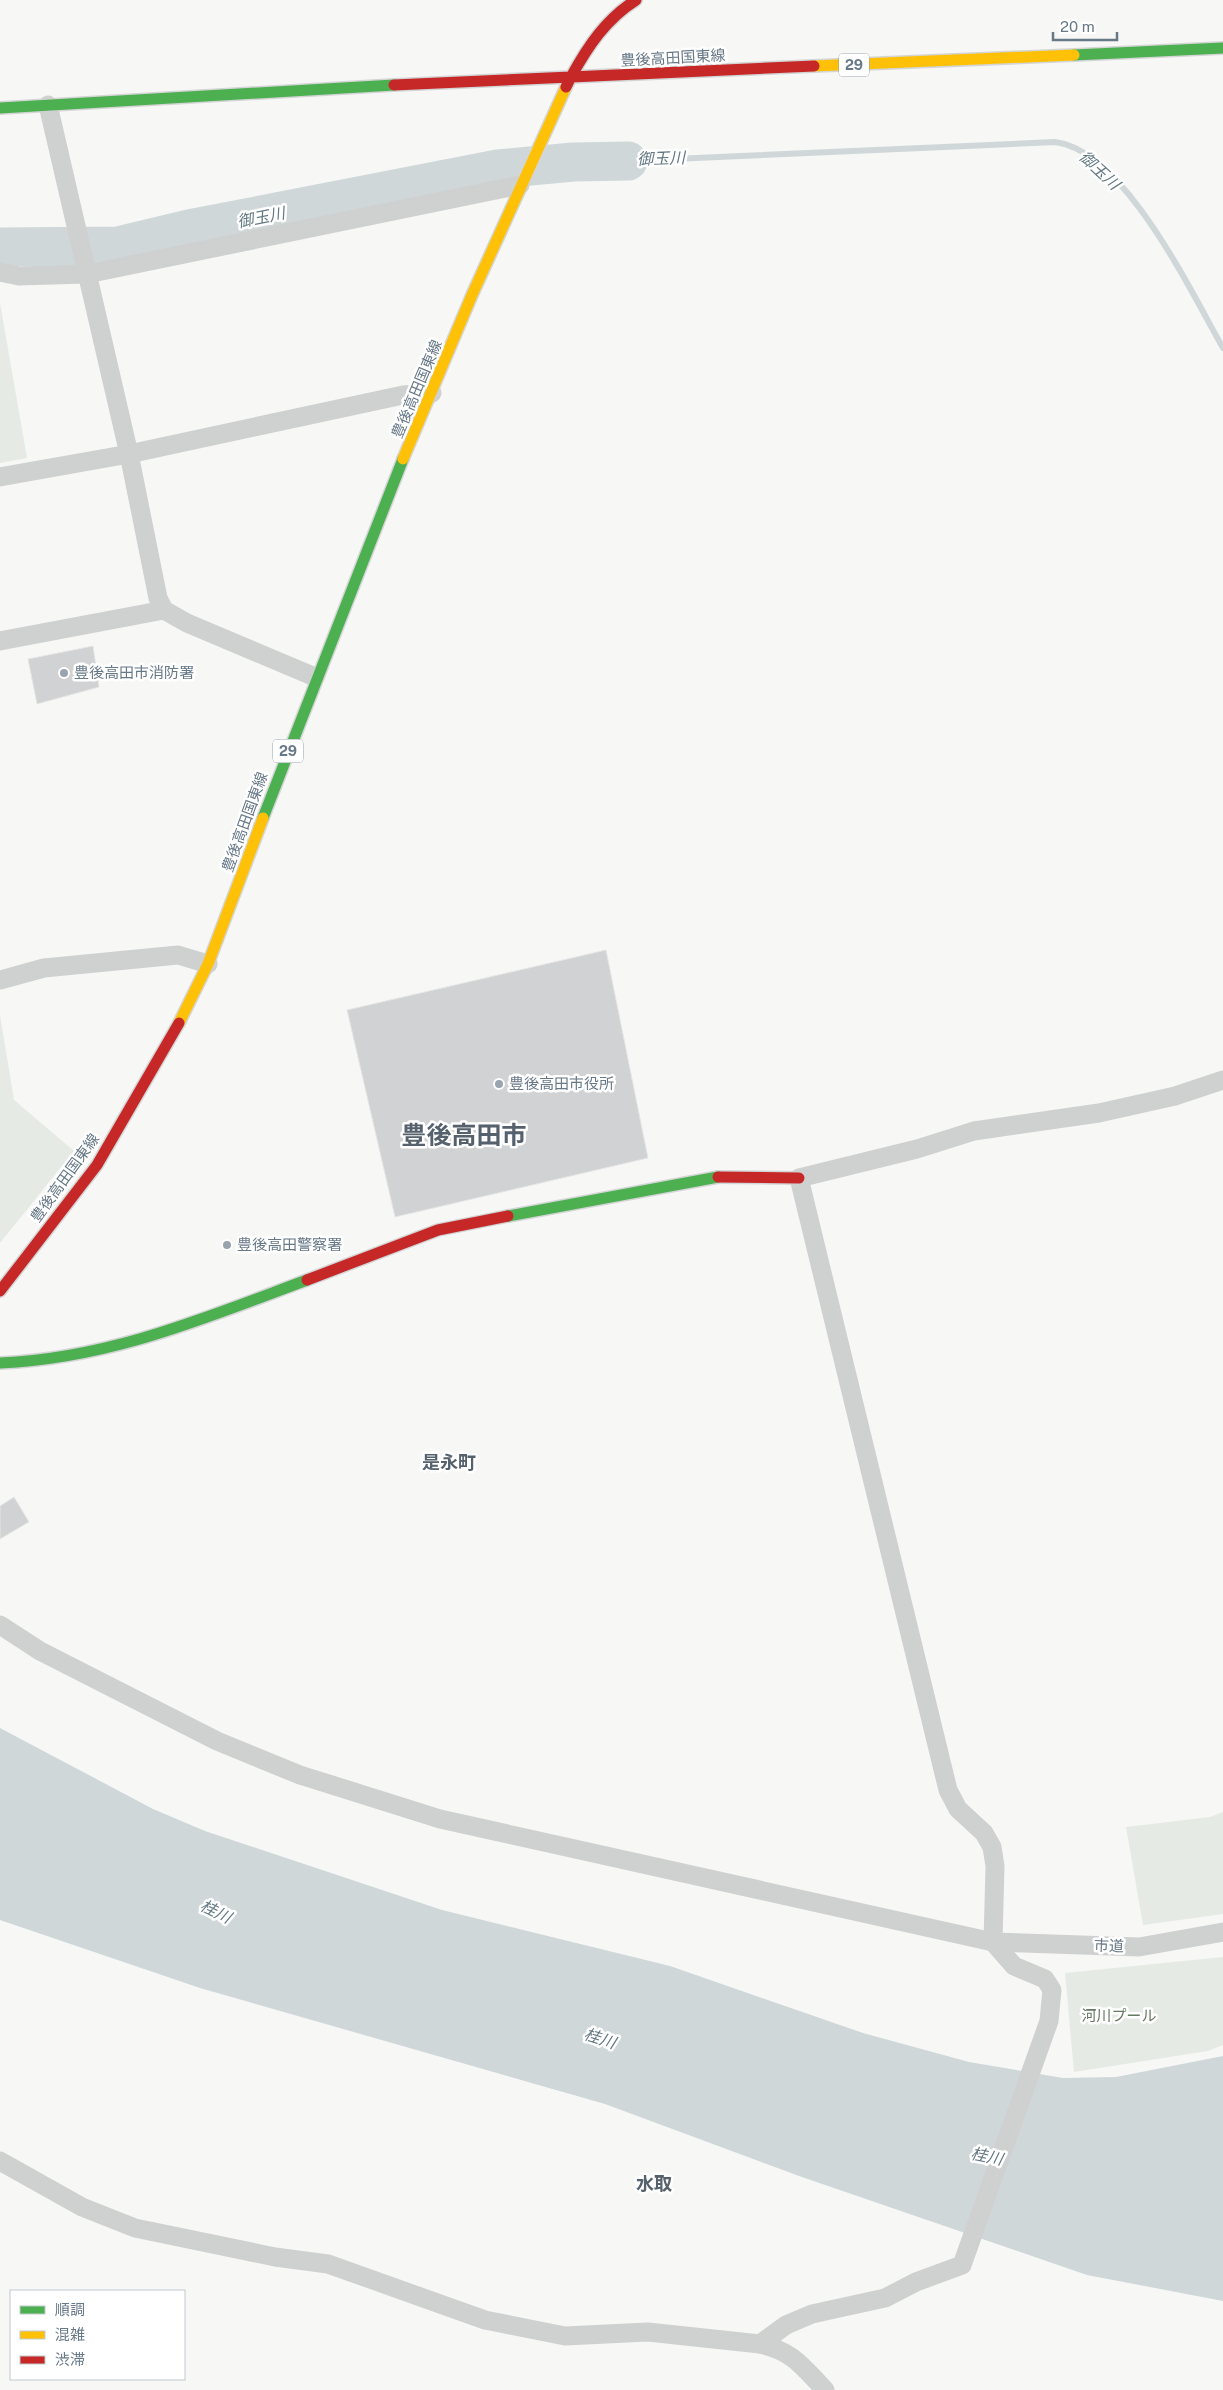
<svg xmlns="http://www.w3.org/2000/svg" width="1223" height="2390" viewBox="0 0 1223 2390" font-family="'Public Sans','Noto Sans JP',sans-serif">
<rect width="100%" height="100%" fill="#f7f7f6"/>
<g fill="#e6eae4">
<path d="M0,303L27,458L0,463Z"/>
<path d="M0,1015L14,1100L74,1151L0,1243Z"/>
<path d="M1223,1812V1914L1143,1925L1126,1827L1210,1817Z"/>
<path d="M1223,1957V2045L1208,2051L1074,2072L1065,1973Z"/>
</g>
<path fill="#cfd7d9" d="M0,1728L153,1809L205,1831L442,1910L670,1966L863,2033L969,2062L1063,2078L1116,2077L1223,2056V2301L1087,2275L799,2176L605,2104L200,1988L0,1920Z"/>
<g fill="none" stroke-linecap="round" stroke-linejoin="round">
<path stroke="#cfd7d9" stroke-width="6" d="M628,161L1055,142C1124,150 1191,292 1223,348"/>
<path stroke="#cfd7d9" stroke-width="39" d="M0,247L118,246L189,229L498,169L573,162L628,161"/>
</g>
<g fill="#d1d2d3" stroke="#e6e6e6">
<path d="M93,646L99,687L37,704L28,659Z"/>
<path d="M606,950L648,1158L395,1217L347,1010Z"/>
<path d="M14,1497L29,1522L0,1539V1506Z"/>
</g>
<g fill="none" stroke-linecap="round" stroke-linejoin="round">
<defs>
<g id="fast">
<path d="M1074,55L1223,48"/>
<path d="M0,108L394,85"/>
<path d="M263,818L403,459"/>
<path d="M508,1216L718,1177"/>
<path d="M0,1363C111,1358 205,1318 307,1280"/>
</g>
<g id="slow">
<path d="M814,66L1074,55"/>
<path d="M403,459L472,295L566,87"/>
<path d="M179,1023L208,964L263,818"/>
</g>
<g id="jam">
<path d="M394,85L571,77C588,46 606,19 636,0"/>
<path d="M566,87L571,77L814,66"/>
<path d="M718,1177L799,1178"/>
<path d="M307,1280L438,1230L508,1216"/>
<path d="M0,1291L97,1165L179,1023"/>
</g>
</defs>
<use href="#fast" stroke="#d4d5d6" stroke-width="14"/>
<use href="#slow" stroke="#d4d5d6" stroke-width="14"/>
<use href="#jam" stroke="#d4d5d6" stroke-width="14"/>
<g stroke="#cfd1d1" stroke-width="19">
<path d="M48,105L129,454L158,598L164,610L187,623L315,677"/>
<path d="M0,272L19,276L87,274L520,185"/>
<path d="M0,477L129,454L403,395L432,393"/>
<path d="M0,641L164,610"/>
<path d="M0,980L44,968L178,955L208,964"/>
<path d="M0,1625L40,1651L217,1741L300,1775L440,1819L993,1942L1139,1947L1223,1932"/>
<path d="M0,2161L82,2207L135,2228L275,2257L328,2264L485,2320L565,2336L648,2332L760,2344C794,2352 802,2366 825,2390"/>
<path d="M760,2344L786,2325L812,2314L885,2298L916,2282L962,2265L1049,2021L1052,1990L1045,1979L1014,1966L993,1942L995,1866L992,1847L984,1833L958,1809L948,1790L799,1178L917,1149L974,1131L1099,1113L1175,1096L1223,1080"/>
</g>
<use href="#fast" stroke="#4caf50" stroke-width="11"/>
<use href="#slow" stroke="#ffc107" stroke-width="11"/>
<use href="#jam" stroke="#c62828" stroke-width="11"/>
</g>
<g fill="#99a4ae" stroke="#fff" stroke-width="2">
<circle cx="64" cy="673" r="5"/>
<circle cx="499" cy="1084" r="5"/>
<circle cx="227" cy="1245" r="5"/>
</g>
<g text-anchor="middle" stroke-width="5" stroke-linejoin="round" paint-order="stroke">
<g fill="#fff" stroke="#95a0ab" stroke-width="1">
<rect x="839" y="53.5" width="30" height="23" rx="4"/>
<rect x="273" y="739.5" width="30" height="23" rx="4"/>
</g>
<g font-size="14" font-weight="bold" fill="#677887">
<text x="854" y="70">29</text>
<text x="288" y="756">29</text>
</g>
<g font-size="15" fill="#677887" stroke="#fff">
<text transform="translate(673 58) rotate(-3)" y="5">豊後高田国東線</text>
<text transform="translate(417 389) rotate(-67)" y="5">豊後高田国東線</text>
<text transform="translate(245 822) rotate(-70)" y="5">豊後高田国東線</text>
<text transform="translate(65 1178) rotate(-54)" y="5">豊後高田国東線</text>
<text transform="translate(1109 1946) rotate(2)" y="5">市道</text>
</g>
<g font-size="15" fill="#677887" stroke="#fff" text-anchor="start">
<text x="74" y="678">豊後高田市消防署</text>
<text x="509" y="1089">豊後高田市役所</text>
<text x="237" y="1250">豊後高田警察署</text>
</g>
<g font-size="15" fill="#667962" stroke="#fff">
<text x="1119" y="2021">河川プール</text>
</g>
<g font-size="16" font-style="italic" fill="#637982" stroke="#fff">
<text transform="translate(661 158) rotate(-2)" y="6">御玉川</text>
<text transform="translate(1100 170) rotate(43)" y="6">御玉川</text>
<text transform="translate(261 217) rotate(-11)" y="6">御玉川</text>
<text transform="translate(216 1911) rotate(26)" y="6">桂川</text>
<text transform="translate(600 2038) rotate(18)" y="6">桂川</text>
<text transform="translate(987 2156) rotate(12)" y="6">桂川</text>
</g>
<g font-size="18" font-weight="bold" fill="#55616c" stroke="#fff">
<text x="449" y="1469">是永町</text>
<text x="654" y="2190">水取</text>
</g>
<g font-size="25" font-weight="bold" fill="#55616c" stroke="#fff">
<text x="464" y="1144">豊後高田市</text>
</g>
</g>
<rect x="10" y="2290" width="175" height="90" fill="#ffffff" stroke="#c2c9cf"/>
<rect x="20" y="2306" width="25" height="8" fill="#4caf50" stroke="#c2c9cf"/>
<text x="55" y="2315" font-size="15" fill="#677887">順調</text>
<rect x="20" y="2331" width="25" height="8" fill="#ffc107" stroke="#c2c9cf"/>
<text x="55" y="2340" font-size="15" fill="#677887">混雑</text>
<rect x="20" y="2356" width="25" height="8" fill="#c62828" stroke="#c2c9cf"/>
<text x="55" y="2365" font-size="15" fill="#677887">渋滞</text>
<path d="M1053 32v8h64v-8" fill="none" stroke="#677887" stroke-width="2.5"/>
<text x="1060" y="32" font-size="15" fill="#677887" stroke="#ffffff" stroke-width="4" paint-order="stroke">20 m</text>
</svg>
